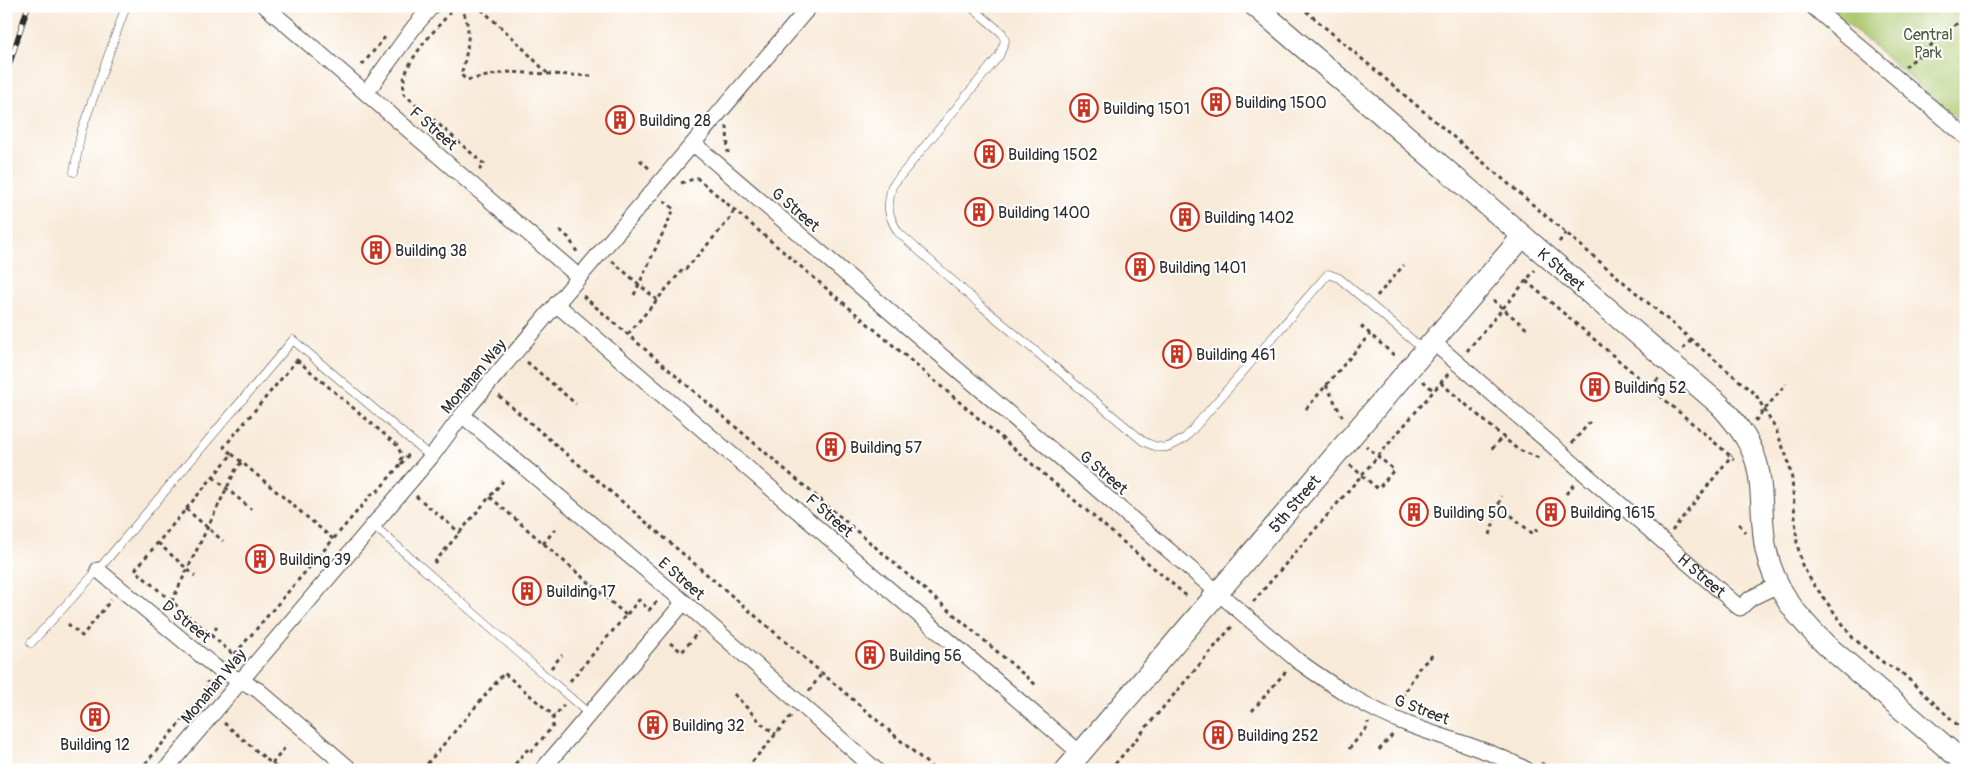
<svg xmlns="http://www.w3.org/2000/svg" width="1972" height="776" viewBox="0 0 1972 776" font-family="Pangolin,sans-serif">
<rect width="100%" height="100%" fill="#fff"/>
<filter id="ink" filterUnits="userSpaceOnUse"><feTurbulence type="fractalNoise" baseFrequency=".02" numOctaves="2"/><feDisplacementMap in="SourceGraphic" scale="10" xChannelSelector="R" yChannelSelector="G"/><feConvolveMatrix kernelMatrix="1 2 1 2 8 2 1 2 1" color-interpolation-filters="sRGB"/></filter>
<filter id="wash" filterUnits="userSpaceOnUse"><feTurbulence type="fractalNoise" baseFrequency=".0096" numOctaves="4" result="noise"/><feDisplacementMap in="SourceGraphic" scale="20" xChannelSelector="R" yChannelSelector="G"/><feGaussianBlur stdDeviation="1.12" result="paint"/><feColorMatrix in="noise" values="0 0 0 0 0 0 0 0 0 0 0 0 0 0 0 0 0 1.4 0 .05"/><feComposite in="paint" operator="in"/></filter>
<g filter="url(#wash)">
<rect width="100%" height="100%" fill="#f8ead8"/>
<path fill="#adc86f" stroke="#6c7a4d" d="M1827,6H1966V126Z"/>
</g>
<g filter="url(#ink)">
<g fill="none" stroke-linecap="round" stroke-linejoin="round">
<defs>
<g id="lane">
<path d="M970,6L1002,33L1005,41L999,56L892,186C887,207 887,214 898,232L979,304L1143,441C1162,451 1169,449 1186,437L1328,274L1339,278L1424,350"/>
<path d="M74,172L81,132L126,6"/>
<path d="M373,525L589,714"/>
<path d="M31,643L98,570L293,340L431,457"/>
</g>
<g id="street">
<path d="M265,6L579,277"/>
<path d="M1812,6L1966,137"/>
<path d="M366,93L414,27L432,6"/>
<path d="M694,144L1298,661C1333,686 1369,710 1410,725C1449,740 1491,750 1527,770"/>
<path d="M556,304L1080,753"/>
<path id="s1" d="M1433,342L1740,608L1751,598L1778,585"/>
<path d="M462,415L684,602L876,770"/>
<path d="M98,570L215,667L258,690L351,770"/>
<path d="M165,770L431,457L462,415L810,6"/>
<path d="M542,770L684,602"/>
</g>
<g id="secondary">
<path id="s2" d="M1255,6L1720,405C1738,425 1755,446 1759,474C1763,499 1761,525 1766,550C1774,589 1798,618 1826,645L1966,764"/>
<path id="s3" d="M1066,770L1523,236"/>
</g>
</defs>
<use href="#lane" stroke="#4a4845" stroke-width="9"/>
<use href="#street" stroke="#4a4845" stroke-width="17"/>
<use href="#secondary" stroke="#4a4845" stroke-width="23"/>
<g stroke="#4a4845" stroke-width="3" stroke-dasharray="4 4" stroke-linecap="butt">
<path d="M456,6C439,26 410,54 404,79C403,84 404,90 404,94L484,164L479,170"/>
<path d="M460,6C474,27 467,53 461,75L467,80L507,72L593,76"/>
<path d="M474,6L482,10L513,38L547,73"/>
<path d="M1300,6L1756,395L1776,430L1788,460L1792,479L1797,543L1802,565L1812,582L1853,638L1884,663L1902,673L1966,733"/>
<path d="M362,65L386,36"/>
<path d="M1905,67L1966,16"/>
<path d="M727,126L728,153"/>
<path d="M640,160L651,170"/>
<path d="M681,183L697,178L1189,598"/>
<path d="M560,230L569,238L577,252"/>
<path d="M1559,242L1566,233"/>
<path d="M612,261L657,300"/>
<path d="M1526,281L1734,459"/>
<path d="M634,295L674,209L664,201"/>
<path d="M583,296L1036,685"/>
<path d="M1377,296L1404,265"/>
<path d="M1493,300L1528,330"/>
<path d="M1361,326L1396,357"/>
<path d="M628,334L684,268L686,269L729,220L734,210"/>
<path d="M1683,349L1691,340"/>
<path d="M1467,351L1535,270"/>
<path d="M297,360L398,446L402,457L399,466L377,492L372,494L234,655L135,570L232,454L224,447Z"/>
<path d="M527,362L576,404"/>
<path d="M1423,381L1434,391"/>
<path d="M1441,383L1517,449L1541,459"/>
<path d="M1326,385L1343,418"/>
<path d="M1650,387L1660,377"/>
<path d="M499,396L935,770"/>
<path d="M1306,409L1370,334"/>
<path d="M1755,421L1786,384"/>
<path d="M1572,443L1590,422"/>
<path d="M1492,449L1503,436"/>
<path d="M232,454L333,539"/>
<path d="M401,464L410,453"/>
<path d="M1350,465L1378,489L1394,470L1366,446"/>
<path d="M213,477L251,509"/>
<path d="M1566,494L1575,483"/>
<path d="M416,496L460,533"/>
<path d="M490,497L626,615"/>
<path d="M1499,505L1533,534L1539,527"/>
<path d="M186,509L223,541"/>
<path d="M1739,524L1745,532"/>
<path d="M1672,531L1732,455"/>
<path d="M1490,535L1501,496"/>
<path d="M158,543L195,576"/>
<path d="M543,544L557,527"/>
<path d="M434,563L503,481"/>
<path d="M1253,602L1449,373"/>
<path d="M168,609L237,467L242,462"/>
<path d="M68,624L82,636L111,600"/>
<path d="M210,636L217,627"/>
<path d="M670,643L682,652L698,632"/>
<path d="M551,668L562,655"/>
<path d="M570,681L639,600L649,610L658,600"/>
<path d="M809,691L822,673"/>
<path d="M734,694L763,725L776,734"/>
<path d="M1398,704L1419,668L1435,653"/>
<path d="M1252,711L1287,670"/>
<path d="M224,723L279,770"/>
<path d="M1349,749L1368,726V722"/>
<path d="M1379,750L1393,734"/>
<path d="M1541,763L1553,770"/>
<path d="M272,764L287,745"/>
<path d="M747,768L791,716"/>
<path d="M140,770L206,692L208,685L207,681"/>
<path d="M422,770L504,673L554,716"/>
<path d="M510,770L527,750L530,753L553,726V718L564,705"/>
<path d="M1110,770L1234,624"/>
<path d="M1891,770H1893"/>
</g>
<use href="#lane" stroke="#fff" stroke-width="8"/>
<use href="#street" stroke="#fff" stroke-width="15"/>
<use href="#secondary" stroke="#fff" stroke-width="21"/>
<defs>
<path id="rail" d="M6,75L28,6"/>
</defs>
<use href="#rail" stroke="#2b2b2b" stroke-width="5.5"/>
<use href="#rail" stroke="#fff" stroke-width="4" stroke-dasharray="11" stroke-linecap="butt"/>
</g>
</g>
<defs>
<symbol id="building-ring" viewBox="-11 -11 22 22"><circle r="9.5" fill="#fff" stroke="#c8321e" stroke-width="1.5"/><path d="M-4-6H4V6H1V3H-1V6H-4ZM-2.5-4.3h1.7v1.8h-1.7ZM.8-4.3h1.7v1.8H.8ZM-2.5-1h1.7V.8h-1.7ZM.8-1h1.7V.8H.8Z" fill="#c8321e"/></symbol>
</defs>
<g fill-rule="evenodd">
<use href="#building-ring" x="1200" y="86" width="32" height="32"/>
<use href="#building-ring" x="1068" y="92" width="32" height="32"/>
<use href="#building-ring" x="604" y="104" width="32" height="32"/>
<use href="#building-ring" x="973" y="138" width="32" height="32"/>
<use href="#building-ring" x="963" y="196" width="32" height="32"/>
<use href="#building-ring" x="1169" y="201" width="32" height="32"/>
<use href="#building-ring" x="360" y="234" width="32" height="32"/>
<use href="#building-ring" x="1124" y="251" width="32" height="32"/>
<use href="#building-ring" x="1161" y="338" width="32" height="32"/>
<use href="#building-ring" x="1579" y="371" width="32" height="32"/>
<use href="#building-ring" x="815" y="431" width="32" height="32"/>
<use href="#building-ring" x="1398" y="496" width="32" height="32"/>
<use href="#building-ring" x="1535" y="496" width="32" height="32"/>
<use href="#building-ring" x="244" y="543" width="32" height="32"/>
<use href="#building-ring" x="511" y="575" width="32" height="32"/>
<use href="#building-ring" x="854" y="639" width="32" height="32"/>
<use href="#building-ring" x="79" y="701" width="32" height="32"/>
<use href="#building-ring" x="637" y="709" width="32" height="32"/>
<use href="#building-ring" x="1202" y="719" width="32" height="32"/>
</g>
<g text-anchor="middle" stroke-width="4" stroke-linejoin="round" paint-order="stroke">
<g font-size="16" fill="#525a3f" stroke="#fff">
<text x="1928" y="40">Central<tspan x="1928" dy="18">Park</tspan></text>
</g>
<g font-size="16" fill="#2b2b2b" stroke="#fff" text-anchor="start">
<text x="1235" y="108">Building 1500</text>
<text x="1103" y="114">Building 1501</text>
<text x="639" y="126">Building 28</text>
<text x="1008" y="160">Building 1502</text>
<text x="998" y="218">Building 1400</text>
<text x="1204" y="223">Building 1402</text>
<text x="395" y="256">Building 38</text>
<text x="1159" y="273">Building 1401</text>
<text x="1196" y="360">Building 461</text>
<text x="1614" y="393">Building 52</text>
<text x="850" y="453">Building 57</text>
<text x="1433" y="518">Building 50</text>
<text x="1570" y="518">Building 1615</text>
<text x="279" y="565">Building 39</text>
<text x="546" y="597">Building 17</text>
<text x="889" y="661">Building 56</text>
<text x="672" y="731">Building 32</text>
<text x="1237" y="741">Building 252</text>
<text x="95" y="750" text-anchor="middle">Building 12</text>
</g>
<g font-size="16" fill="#2b2b2b" stroke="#fff">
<text transform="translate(434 128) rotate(41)" y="6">F Street</text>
<text transform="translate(796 209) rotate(41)" y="6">G Street</text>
<text dy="6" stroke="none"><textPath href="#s2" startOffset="404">K Street</textPath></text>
<text transform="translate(473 376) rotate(-50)" y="6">Monahan Way</text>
<text transform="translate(1104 472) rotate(41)" y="6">G Street</text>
<text dy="6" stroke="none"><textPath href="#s3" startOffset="351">5th Street</textPath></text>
<text transform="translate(830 515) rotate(41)" y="6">F Street</text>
<text dy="6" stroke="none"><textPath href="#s1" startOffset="356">H Street</textPath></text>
<text transform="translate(682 578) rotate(41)" y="6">E Street</text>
<text transform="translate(187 621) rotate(39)" y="6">D Street</text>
<text transform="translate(213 686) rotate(-50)" y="6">Monahan Way</text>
<text transform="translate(1422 709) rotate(21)" y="6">G Street</text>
</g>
</g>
<rect width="1972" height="776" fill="none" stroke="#fff" stroke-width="25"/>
</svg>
